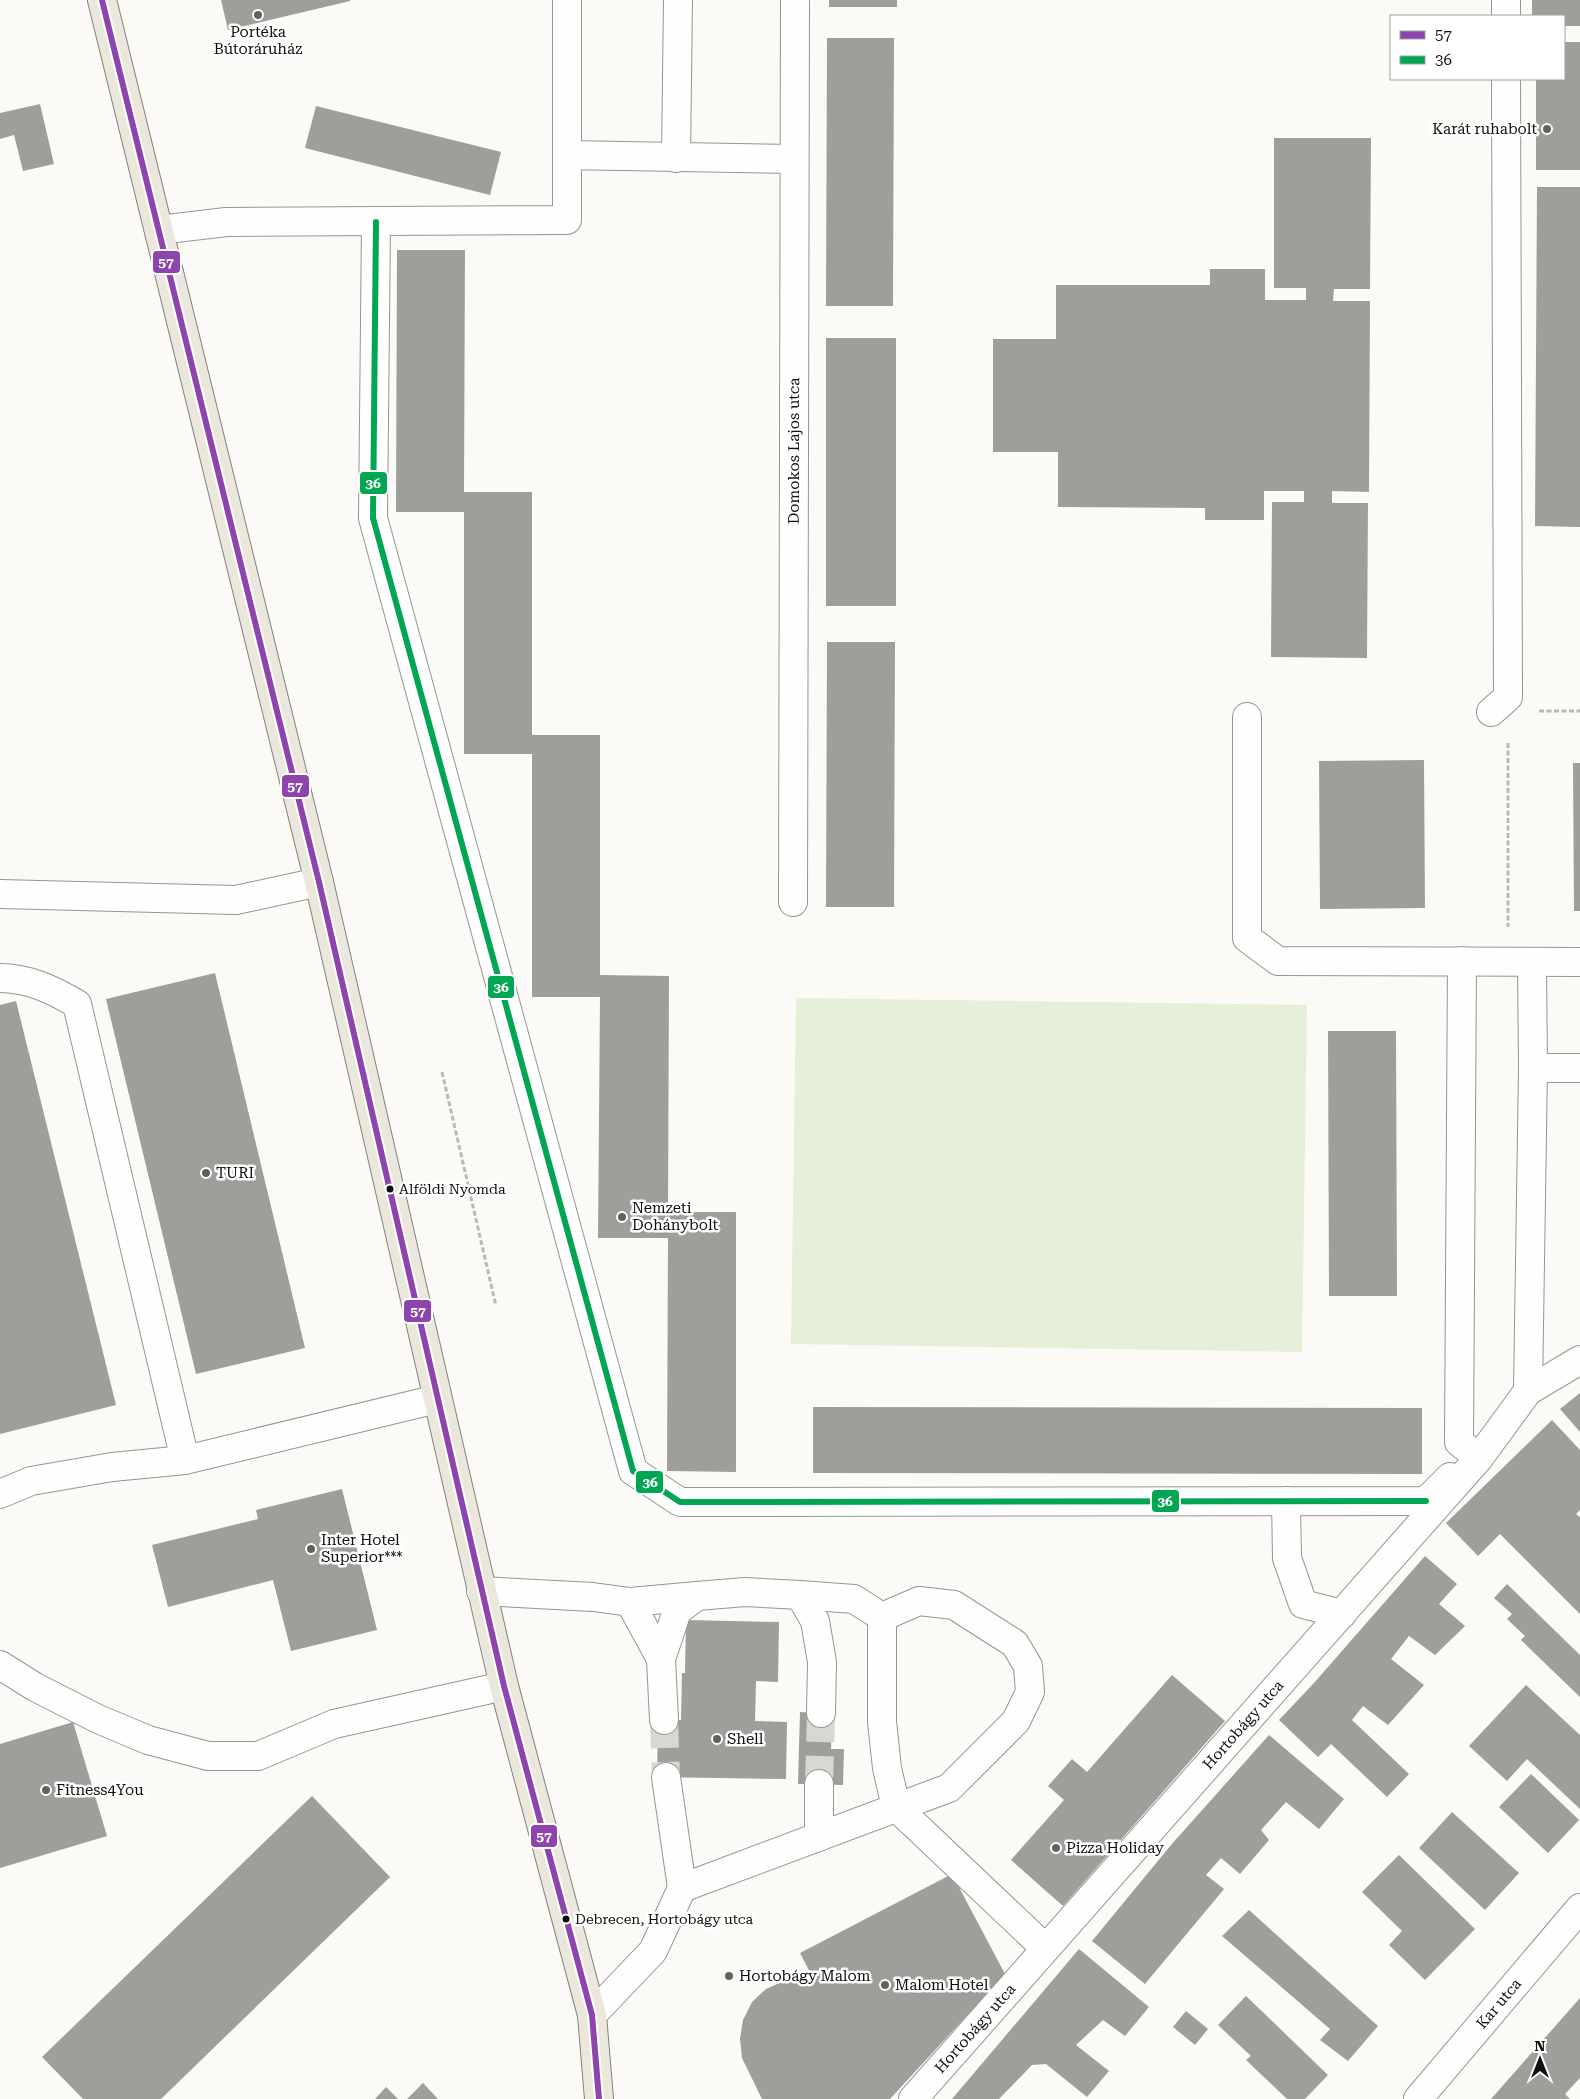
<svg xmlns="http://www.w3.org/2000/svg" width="1580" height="2099" viewBox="0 0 1580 2099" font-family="'Roboto Serif',serif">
<rect width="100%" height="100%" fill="#fbfaf6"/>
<path fill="#e6efd8" d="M796,998L1307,1005L1302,1352L791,1344Z"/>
<g fill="#9f9e9b">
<path d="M221,0H350V1L228,30Z"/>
<rect x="829" y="0" width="68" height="7"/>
<path d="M1532,0H1580V26H1564V16H1532Z"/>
<path d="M827,38H894L893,306H826Z"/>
<path d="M1564,42H1580V170H1536V79H1564Z"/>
<path d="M40,104L54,164L23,171L14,135L0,139V113Z"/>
<path d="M316,106L501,152L490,195L305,148Z"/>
<path d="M1274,138H1371L1370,289H1334L1333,301H1370L1369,492L1332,491V503H1368L1367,658L1271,657L1272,502H1304V491H1264V520H1205V508L1058,507V452H993V339H1056V285H1210V269H1265V300H1306V288H1274Z"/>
<path d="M1537,187H1580V527L1535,526Z"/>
<path d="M397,250H465L464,492H532V735H600V975L669,976L668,1212H736V1472L667,1471L668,1238H598L600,997H532V754H464V512H396Z"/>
<rect x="826" y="338" width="70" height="268"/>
<path d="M827,642H895L894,907H826Z"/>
<path d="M1424,760L1425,908L1320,909L1319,761Z"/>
<path d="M1573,763H1580V911H1574Z"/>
<path d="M215,973L305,1348L196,1374L106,999Z"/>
<path d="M16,1001L116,1405L0,1434V1005Z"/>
<path d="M1328,1031H1396L1397,1296H1329Z"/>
<path d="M1580,1393V1432L1560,1409Z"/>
<path d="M813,1407L1422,1408V1474L813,1473Z"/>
<path d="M1552,1420L1580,1450V1510L1576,1514L1580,1517V1614L1500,1534L1478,1556L1446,1523Z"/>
<path d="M342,1489L377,1630L291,1651L273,1580L168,1607L152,1545L258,1519L256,1510Z"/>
<path d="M1425,1556L1457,1584L1439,1604L1465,1626L1435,1655L1409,1636L1391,1659L1424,1685L1388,1725L1363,1706L1352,1720L1409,1774L1387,1797L1331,1744L1318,1757L1279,1720L1314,1683Z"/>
<path d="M1507,1584L1580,1655V1697L1521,1640L1525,1636L1507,1619L1512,1614L1494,1598Z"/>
<path d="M686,1620L779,1622L778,1682L756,1681L755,1721L787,1722L786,1779L657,1777L658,1720H681L682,1673H685Z"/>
<path d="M1172,1675L1225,1721L1063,1906L1011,1860L1064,1800L1048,1786L1072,1759L1087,1772Z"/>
<path d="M1526,1685L1580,1735V1809L1527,1759L1507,1781L1469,1746Z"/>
<path d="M800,1712L832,1714L831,1749H844L843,1785L798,1784Z"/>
<path d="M73,1722L107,1836L0,1868V1744Z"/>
<path d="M1269,1735L1344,1799L1319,1829L1286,1802L1261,1830L1269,1840L1240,1874L1221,1858L1206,1875L1224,1889L1145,1984L1092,1941L1171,1845Z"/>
<path d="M1531,1774L1579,1820L1548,1853L1499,1807Z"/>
<path d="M312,1796L390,1877L161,2099H83L42,2057Z"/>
<path d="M1452,1812L1519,1873L1485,1910L1419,1848Z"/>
<path d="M1399,1855L1475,1929L1425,1980L1389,1945L1402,1931L1362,1892Z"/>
<path d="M952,1874L1005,1974L890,2099H762L742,2058L740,2039L743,2020L752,2002L766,1989L784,1981L803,1978L814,1980L800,1953Z"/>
<path d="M1249,1910L1378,2026L1348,2061L1320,2040L1330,2029L1222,1936Z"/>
<path d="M1079,1949L1149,2007L1125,2036L1103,2020L1076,2045L1109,2071L1087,2097L1046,2064L1032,2065L999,2099H952Z"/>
<path d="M1246,1996L1328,2075L1305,2099H1287L1246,2060L1251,2056L1218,2025Z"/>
<path d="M1580,1998V2078L1565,2094L1570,2099H1491Z"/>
<path d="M1186,2011L1208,2029L1195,2045L1173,2027Z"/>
<path d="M423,2083L438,2099H407Z"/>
<path d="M386,2087L398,2099H375Z"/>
</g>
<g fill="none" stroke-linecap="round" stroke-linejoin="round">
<g stroke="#d8d7d3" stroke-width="28" stroke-dasharray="28 14" stroke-linecap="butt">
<path d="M664,1720L666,1777"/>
<path d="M819,1784L821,1713"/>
</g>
<defs>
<g id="minor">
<path d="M567,0V155"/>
<path d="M1506,0V16"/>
<path d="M676,158L678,0"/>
<path d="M376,222L373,518L633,1471L680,1502L1426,1501L1450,1477"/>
<path d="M159,230L226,222L567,220V155L794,159"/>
<path d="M1491,712L1508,697L1506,79"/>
<path d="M1247,717V938L1278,961L1580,962"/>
<path d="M0,894L236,900L319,882"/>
<path id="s1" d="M793,902L795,0"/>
<path d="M1462,961L1459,1442L1479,1458"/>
<path d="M0,978C29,978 53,990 77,1004L185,1460"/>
<path d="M1533,1068H1580"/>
<path d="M1528,1391L1533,1068L1532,962"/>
<path d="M0,1494L31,1481L112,1467L185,1460L437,1399"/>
<path d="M1286,1501L1287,1558L1303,1604L1342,1614"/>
<path d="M481,1591L593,1597L630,1602L697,1596"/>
<path d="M800,1595L854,1599L882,1617"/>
<path d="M630,1602L661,1659"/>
<path d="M882,1617V1722L887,1768L896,1807L1045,1948"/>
<path d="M0,1665L35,1687L98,1719L148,1740L208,1756H258L334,1724L504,1686"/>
<path d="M664,1720L661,1659L677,1611L697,1596L745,1592L800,1595L815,1621L822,1662L821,1713"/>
<path d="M819,1837V1784"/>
<path d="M682,1888L949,1788L1016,1721L1030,1692L1028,1666L1015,1644L954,1605L919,1601L882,1617"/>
<path d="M592,2015L653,1951L682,1888L666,1777"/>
<path id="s2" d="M913,2099L1479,1458L1528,1391L1580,1360"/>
<path id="s3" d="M1418,2099L1580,1908"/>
</g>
<path id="major" d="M102,0L319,882L504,1686L592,2015L599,2099"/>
</defs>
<use href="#minor" stroke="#959593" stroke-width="30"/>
<use href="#major" stroke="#838280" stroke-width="30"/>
<g stroke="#b9b9b8" stroke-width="3" stroke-dasharray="5 2.5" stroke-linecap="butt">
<path d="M1539,711H1580"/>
<path d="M1508,743V927"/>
<path d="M442,1072L496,1306"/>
</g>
<use href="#minor" stroke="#fefefe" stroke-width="28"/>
<use href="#major" stroke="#ebe7dc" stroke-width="28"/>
<defs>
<path id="bus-1" d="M102,0L319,882L504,1686L592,2015L599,2099"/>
<path id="bus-2" d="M376,222L373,518L633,1471L680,1502L1426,1501"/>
</defs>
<use href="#bus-1" stroke="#fff" stroke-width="10"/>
<use href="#bus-2" stroke="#fff" stroke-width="10"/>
<use href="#bus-1" stroke="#8e44ad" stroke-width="6"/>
<use href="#bus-2" stroke="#00a651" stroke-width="6"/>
</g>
<g fill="#626160" stroke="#fff" stroke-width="2">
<circle cx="258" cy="15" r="5"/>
<circle cx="1547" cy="129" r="5"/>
<circle cx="206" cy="1173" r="5"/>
<circle cx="622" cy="1217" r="5"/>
<circle cx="311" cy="1549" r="5"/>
<circle cx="717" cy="1739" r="5"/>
<circle cx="46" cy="1790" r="5"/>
<circle cx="1056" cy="1848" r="5"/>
<circle cx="729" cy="1976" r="5"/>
<circle cx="885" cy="1985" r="5"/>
</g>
<g fill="#0f0f0f" stroke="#fff" stroke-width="2">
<circle cx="390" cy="1189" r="4.5"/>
<circle cx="566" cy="1919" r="4.5"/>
</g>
<g text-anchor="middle" stroke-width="5" stroke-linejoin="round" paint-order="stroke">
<g font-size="14" fill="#0f0f0f" stroke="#fff" text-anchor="start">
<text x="399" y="1194">Alföldi Nyomda</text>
<text x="575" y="1924">Debrecen, Hortobágy utca</text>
</g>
<g font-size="15" fill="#0f0f0f" stroke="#fff" text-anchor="start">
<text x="258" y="37" text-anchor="middle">Portéka<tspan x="258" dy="17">Bútoráruház</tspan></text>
<text x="1537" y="134" text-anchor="end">Karát ruhabolt</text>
<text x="216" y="1178">TURI</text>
<text x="632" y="1213">Nemzeti<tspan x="632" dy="17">Dohánybolt</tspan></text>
<text x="321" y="1545">Inter Hotel<tspan x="321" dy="17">Superior***</tspan></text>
<text x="727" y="1744">Shell</text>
<text x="56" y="1795">Fitness4You</text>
<text x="1066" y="1853">Pizza Holiday</text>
<text x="739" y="1981">Hortobágy Malom</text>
<text x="895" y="1990">Malom Hotel</text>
</g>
<g font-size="15" fill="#0f0f0f" stroke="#fff">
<text dy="5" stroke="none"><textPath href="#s1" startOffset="451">Domokos Lajos utca</textPath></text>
<text dy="5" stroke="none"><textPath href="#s2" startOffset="499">Hortobágy utca</textPath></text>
<text dy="5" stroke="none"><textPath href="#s3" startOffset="125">Kar utca</textPath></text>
<text dy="5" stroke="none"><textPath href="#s2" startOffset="94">Hortobágy utca</textPath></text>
</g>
</g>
<g stroke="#fff" stroke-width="2">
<rect x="152" y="250" width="29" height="24" rx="5" fill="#8e44ad"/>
<rect x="359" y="471" width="29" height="24" rx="5" fill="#00a651"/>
<rect x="281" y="774" width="29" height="24" rx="5" fill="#8e44ad"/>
<rect x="487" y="975" width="28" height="24" rx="5" fill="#00a651"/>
<rect x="403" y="1299" width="29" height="24" rx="5" fill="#8e44ad"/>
<rect x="635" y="1470" width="29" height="24" rx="5" fill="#00a651"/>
<rect x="1151" y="1489" width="29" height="24" rx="5" fill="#00a651"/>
<rect x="530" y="1824" width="28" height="24" rx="5" fill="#8e44ad"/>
</g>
<g font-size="14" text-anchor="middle" font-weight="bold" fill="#fff">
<text x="166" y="267">57</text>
<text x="373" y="488">36</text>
<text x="295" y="791">57</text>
<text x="501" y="992">36</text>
<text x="418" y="1316">57</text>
<text x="650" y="1487">36</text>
<text x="1165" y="1506">36</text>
<text x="544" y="1841">57</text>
</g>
<rect x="1390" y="15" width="175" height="65" fill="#ffffff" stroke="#9f9f9f"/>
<rect x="1400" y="31" width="25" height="8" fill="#8e44ad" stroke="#9f9f9f"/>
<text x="1435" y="40" font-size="15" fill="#0f0f0f">57</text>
<rect x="1400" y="56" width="25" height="8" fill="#00a651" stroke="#9f9f9f"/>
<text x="1435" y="65" font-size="15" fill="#0f0f0f">36</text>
<g transform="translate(1540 2059)" stroke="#ffffff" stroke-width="4" paint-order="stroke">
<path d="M0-4L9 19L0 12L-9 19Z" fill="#0f0f0f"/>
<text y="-8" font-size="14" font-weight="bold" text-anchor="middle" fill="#0f0f0f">N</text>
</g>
</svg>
